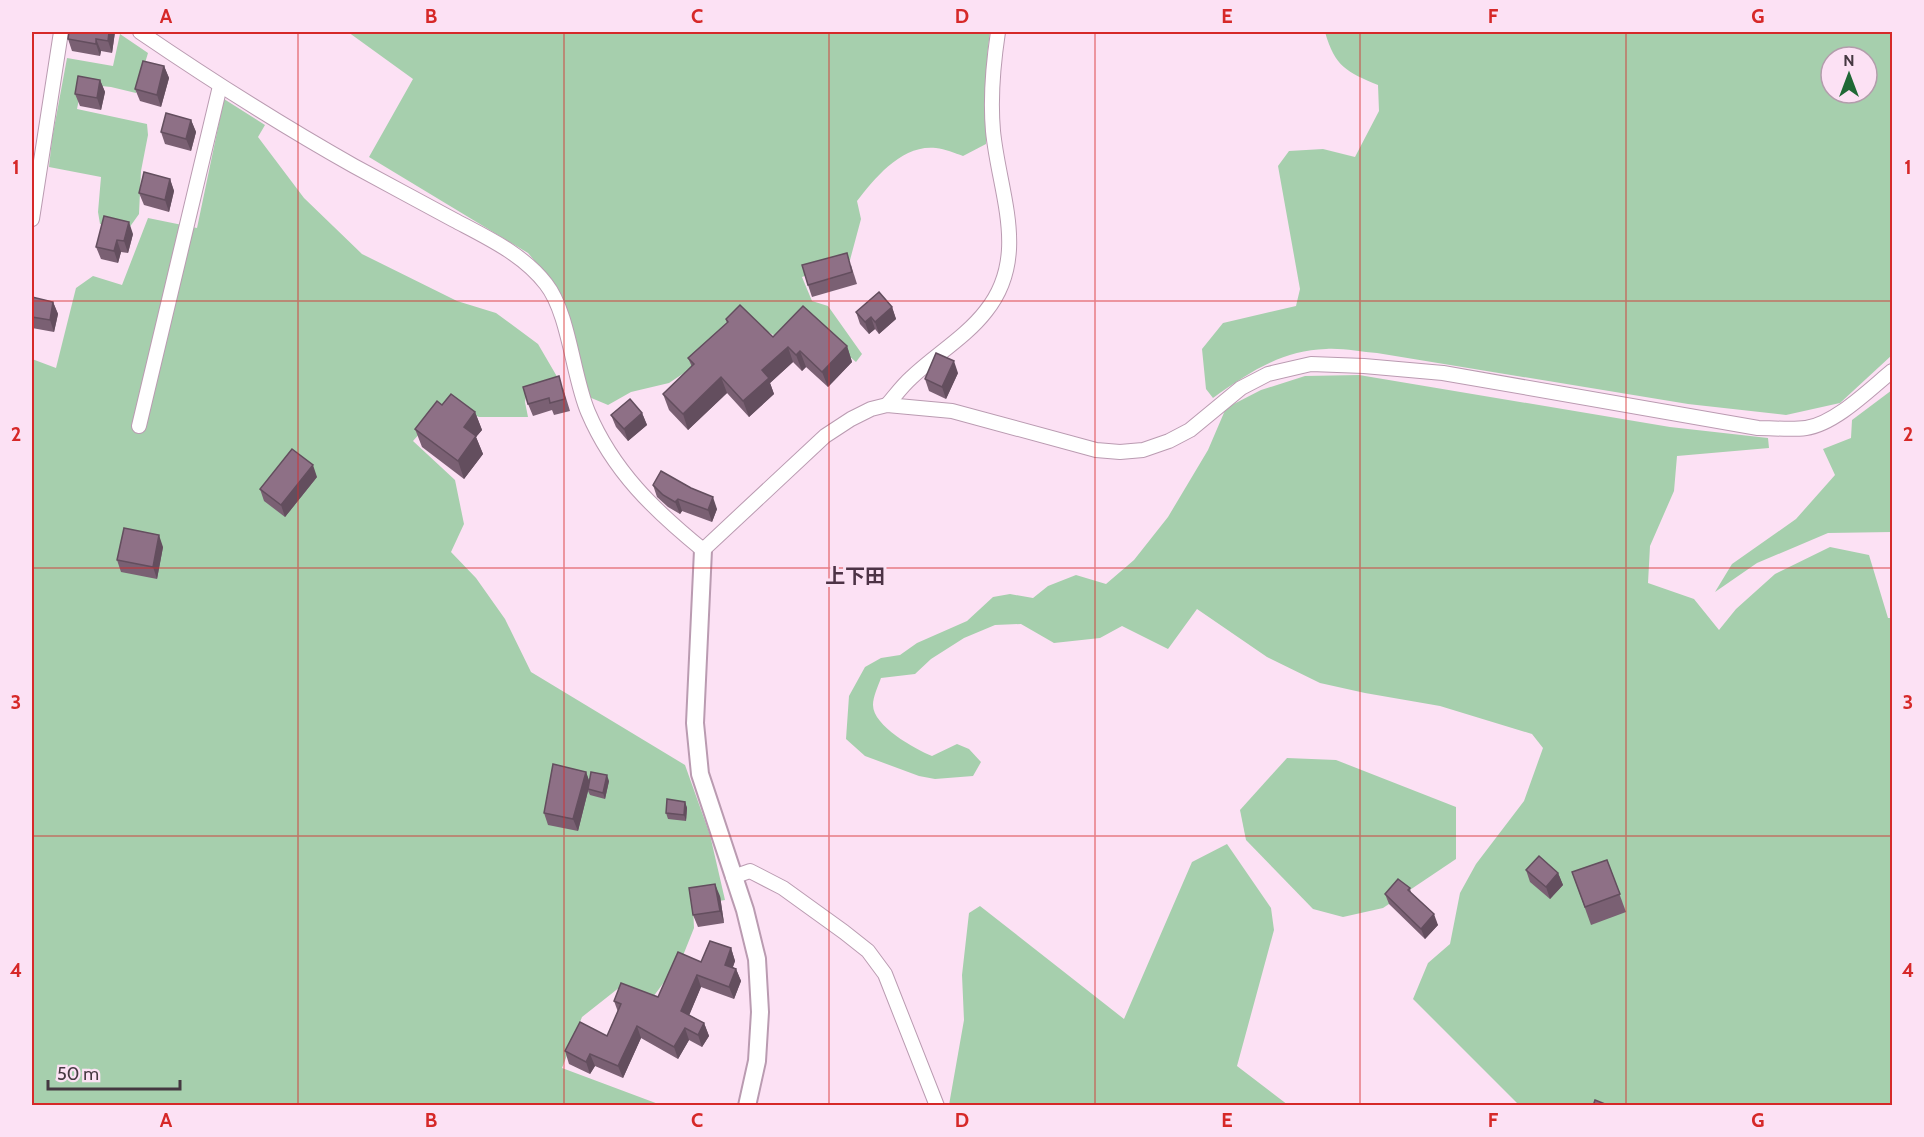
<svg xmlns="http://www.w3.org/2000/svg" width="1924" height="1137" font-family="Cabin,'Noto Sans JP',sans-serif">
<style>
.green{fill:#a6cfad;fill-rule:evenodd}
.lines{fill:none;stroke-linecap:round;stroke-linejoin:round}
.minor-casing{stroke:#ba9bb1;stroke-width:16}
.tertiary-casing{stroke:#ba9bb1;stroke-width:20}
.minor{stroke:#fff;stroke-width:14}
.tertiary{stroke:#fff;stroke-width:16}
.wall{fill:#7a6073}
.shaded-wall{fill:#634e5e}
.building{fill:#8e7086;stroke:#634e5e;stroke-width:1.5}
.grid{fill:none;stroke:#d62828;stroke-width:1.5;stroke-opacity:0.55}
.labels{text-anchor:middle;stroke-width:6;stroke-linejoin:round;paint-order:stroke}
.neighbourhood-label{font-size:20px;font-weight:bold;fill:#4d3346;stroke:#fce1f4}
.neatline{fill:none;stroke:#d62828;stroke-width:2}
.grid-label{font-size:20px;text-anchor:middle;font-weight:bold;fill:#d62828}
</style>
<rect width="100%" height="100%" fill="#fce1f4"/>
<g class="green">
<path d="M348 32H990L987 56 986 144 963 156C955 153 945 149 936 148 902 144 875 178 857 201L861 219 850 260 802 277 812 301 828 306 862 354 856 362 809 321 783 341 743 316 690 369 669 383 631 392 608 405 589 397 567 312 554 284 528 253 369 157 413 79Z"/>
<path d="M1325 32H1892V355L1840 403 1786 415 1688 404 1377 353C1361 352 1343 348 1326 349 1282 350 1248 373 1213 398L1206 389 1202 349 1223 323 1296 306 1300 289 1278 166 1289 151 1323 149 1355 157 1379 111 1378 85C1347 72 1335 67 1325 32ZM1831 57H1867V93H1831Z"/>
<path d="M120 34 148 53 136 93 111 87 82 84 77 109 147 124 148 135 141 171 139 214 129 228 100 224 98 212 101 177 49 167 52 139 67 58 113 66Z"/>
<path d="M224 99 265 125 258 137 304 198 362 254 457 301 496 313 538 344 559 380 526 396 525 402 528 417H479L447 403 413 441 455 480 464 524 451 552 476 578 505 619 531 672 685 765 710 835 725 900 693 905 694 928 682 958 653 997 620 987 582 1017 562 1068 661 1105H32V359L56 368 76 288 93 276 122 285 148 218 197 228Z"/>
<path d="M1359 375 1670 427 1768 438 1769 448 1677 456 1674 491 1650 546 1648 583 1694 599 1719 630 1736 609 1775 574 1830 547 1869 555 1888 618H1892V1105H1519L1413 999 1428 963 1450 944 1460 893 1476 864 1524 801 1543 748 1532 734 1440 706 1365 693 1320 683 1267 657 1197 609 1168 649 1122 626 1100 638 1054 643 1021 624 995 625 964 638 931 659 915 674 881 678C878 686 873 697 873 705 873 726 915 749 932 756L957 744 969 749 981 762 973 776 935 779 919 776 865 756 846 739 849 696 865 667 881 658 900 655 917 643 967 621 993 597 1010 594 1033 598 1048 586 1076 575 1106 584 1134 560 1168 517 1208 450 1226 408 1261 390 1305 376Z"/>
<path d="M1892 390V532L1828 533 1757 563 1715 592 1732 564 1796 519 1835 475 1823 449 1851 438 1852 420Z"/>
<path d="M1287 758 1336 760 1456 807V859L1383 908 1343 917 1313 909 1246 840 1240 810Z"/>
<path d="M1227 844 1271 908 1274 930 1237 1066 1288 1105H949L964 1020 962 975 969 913 980 906 1124 1019 1192 862Z"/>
</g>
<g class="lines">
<g class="minor-casing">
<g id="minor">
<path d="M140 32C209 79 281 125 354 166 387 184 421 202 454 220 486 237 523 254 546 284 569 313 573 377 588 412 613 471 654 510 703 550L825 436 851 419 871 409 887 405 952 411 1096 450 1120 452 1143 450 1169 441 1190 430 1241 388 1268 374 1311 364 1364 366 1443 373 1758 428C1774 428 1791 430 1806 428 1835 424 1870 389 1892 371"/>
<path d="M32 219 61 32"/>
<path d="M887 405C895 396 902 386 911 378 935 355 966 337 986 311 1030 256 999 193 993 131 990 97 993 65 998 32"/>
<path d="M139 426 220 86"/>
<path d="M733 877 750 871 783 888 844 932 868 951 885 974 937 1106"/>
</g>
</g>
<g class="tertiary-casing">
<path id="tertiary" d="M703 550 695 723 700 774 745 910 757 959 760 1012 757 1061 747 1106"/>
</g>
<use href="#minor" class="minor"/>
<use href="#tertiary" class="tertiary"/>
</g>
<g class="wall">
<path d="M115 32 112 53 101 51 100 56 72 51 68 39Z"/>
<path d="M164 66 169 78 161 107 140 101 135 89Z"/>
<path d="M100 80 105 92 101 110 80 106 75 94Z"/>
<path d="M191 120 196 132 191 151 165 144 161 132Z"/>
<path d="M170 179 174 191 169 212 144 205 139 193Z"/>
<path d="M133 234 128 253 121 252 118 263 101 259 96 247Z"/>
<path d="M851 265 857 284 812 297 808 285Z"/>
<path d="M32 297 53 302 58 314 54 332 32 328Z"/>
<path d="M892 307 896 319 879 334 875 329 869 334 860 324 856 312Z"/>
<path d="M726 319 773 337 847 346 852 362 828 387 806 367 802 371 793 362 770 383 774 394 749 417 727 393 688 430 669 410 663 394 692 367 688 358 727 323Z"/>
<path d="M958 373 946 399 929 391 925 379Z"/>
<path d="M563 388 570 411 554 415 552 410 533 416 528 404Z"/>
<path d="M442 405 475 412 482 430 476 437 483 454 464 479 422 447 415 429Z"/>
<path d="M642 413 647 425 628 441 616 427 611 415Z"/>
<path d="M317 477 285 517 264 501 260 489Z"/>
<path d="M653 485 717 509 712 522 682 511 680 514 668 507 657 497Z"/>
<path d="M163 547 157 579 121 572 117 560Z"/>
<path d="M586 772 589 781H609L605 799 590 795 588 791 578 831 548 825 544 813Z"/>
<path d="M685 802 687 808 686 821 668 819 666 813Z"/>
<path d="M1607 860 1626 912 1591 925 1572 872Z"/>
<path d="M1526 870 1558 873 1563 885 1550 899 1530 882Z"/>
<path d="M1410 888 1411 893 1438 925 1425 939 1389 904 1385 894Z"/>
<path d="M720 896 724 923 698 927 693 915Z"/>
<path d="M731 948 735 961 733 967 736 969 741 981 734 999 701 987 689 1015 704 1023 709 1036 702 1047 689 1040 678 1059 641 1038 623 1078 595 1066 590 1074 569 1064 565 1051 607 1036 618 1012 614 1001 658 997 701 962Z"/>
</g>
<g class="shaded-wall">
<path d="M109 32H115L112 53 108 41Z"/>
<path d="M96 39 101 51 100 56 96 44Z"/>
<path d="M164 66 169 78 161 107 157 95Z"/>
<path d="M100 80 105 92 101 110 97 98Z"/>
<path d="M191 120 196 132 191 151 186 139Z"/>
<path d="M170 179 174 191 169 212 165 200Z"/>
<path d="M129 222 133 234 128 253 124 241Z"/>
<path d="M117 240 121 252 118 263 114 251Z"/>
<path d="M53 302 58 314 54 332 50 320Z"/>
<path d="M892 307 896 319 879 334 875 322Z"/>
<path d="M871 317 875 329 869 334 865 322Z"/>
<path d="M847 346 852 362 828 387 822 372Z"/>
<path d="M788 347 793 362 770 383 774 394 749 417 743 401 762 370Z"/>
<path d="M800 351 806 367 802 371 796 355Z"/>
<path d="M954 361 958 373 946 399 942 387Z"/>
<path d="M721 377 727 393 688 430 683 414Z"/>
<path d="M475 412 482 430 476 437 483 454 464 479 458 461 464 427Z"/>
<path d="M642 413 647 425 628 441 624 429Z"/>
<path d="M313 465 317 477 285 517 281 505Z"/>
<path d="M713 497 717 509 712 522 708 510Z"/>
<path d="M678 499 682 511 680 514 675 502Z"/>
<path d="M159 535 163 547 157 579 153 567Z"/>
<path d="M586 772 590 783 588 789V791L578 831 573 819Z"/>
<path d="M607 775 609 781 605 799 603 793Z"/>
<path d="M685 802 687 808 686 821 684 815Z"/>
<path d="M1558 873 1563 885 1550 899 1546 887Z"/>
<path d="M715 884 720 896 724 923 720 911Z"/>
<path d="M1434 914 1438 925 1425 939 1421 929Z"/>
<path d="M731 948 735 961 729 977 725 965Z"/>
<path d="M736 969 741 981 734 999 729 987Z"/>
<path d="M697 975 701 987 686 1023 681 1011Z"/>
<path d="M704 1023 709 1036 702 1047 698 1035Z"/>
<path d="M637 1026 641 1038 623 1078 618 1066Z"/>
<path d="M685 1028 689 1040 678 1059 674 1047Z"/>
<path d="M590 1054 595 1066 590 1074 586 1062Z"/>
</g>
<g class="building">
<path d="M69 32H109L108 41 96 39V44L68 39Z"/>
<path d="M143 61 164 66 157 95 135 89Z"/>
<path d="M78 76 100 80 97 98 75 94Z"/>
<path d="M166 113 191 120 186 139 161 132Z"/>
<path d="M144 172 170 179 165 200 139 193Z"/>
<path d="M104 216 129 222 124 241 117 240 114 251 96 247Z"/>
<path d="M847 253 852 272 808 285 802 265Z"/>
<path d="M879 292 892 307 875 322 871 317 865 322 856 312Z"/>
<path d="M32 297 53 302 50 320 32 317Z"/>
<path d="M740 305 773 337 803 306 847 346 822 372 800 351 796 355 788 347 762 370 769 378 743 401 721 377 683 414 663 394 694 364 688 358 728 322 726 319Z"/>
<path d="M936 353 954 361 942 387 925 379Z"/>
<path d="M559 376 565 399 550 403 549 398 528 404 523 387Z"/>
<path d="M451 394 475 412 464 427 476 436 458 461 415 429 437 401 442 405Z"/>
<path d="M630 399 642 413 624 429 611 415Z"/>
<path d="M292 449 313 465 281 505 260 489Z"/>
<path d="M661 471 691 488 713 497 708 510 678 499 675 502 663 495 653 485Z"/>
<path d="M124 528 159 535 153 567 117 560Z"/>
<path d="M553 764 586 772 573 819 544 813Z"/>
<path d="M591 772 607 775 603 793 588 789Z"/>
<path d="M667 799 685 802 684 815 666 813Z"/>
<path d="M1539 856 1558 873 1546 887 1526 870Z"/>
<path d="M1607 860 1620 894 1585 907 1572 872Z"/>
<path d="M1398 879 1410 888 1408 890 1434 914 1421 929 1385 894Z"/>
<path d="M715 884 720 911 693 915 689 888Z"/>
<path d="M710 941 731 948 725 965 736 969 729 987 697 975 681 1011 704 1023 698 1035 685 1028 674 1047 637 1026 618 1066 590 1054 586 1062 565 1051 580 1022 607 1036 621 1004 614 1001 621 983 658 997 678 952 701 962Z"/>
<path d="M1595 1100 1610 1106H1593Z"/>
</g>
<path class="grid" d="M298 32V1106M564 32V1106M829 32V1106M1095 32V1106M1360 32V1106M1626 32V1106M32 301H1892M32 568H1892M32 836H1892"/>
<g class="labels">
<g class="neighbourhood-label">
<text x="855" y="583">上下田</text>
</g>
</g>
<rect width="1924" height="1137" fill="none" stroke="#fce1f4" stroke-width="66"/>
<g transform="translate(1849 75)"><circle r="28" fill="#fce1f4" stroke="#b39dac" stroke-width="1.5"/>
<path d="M0-4.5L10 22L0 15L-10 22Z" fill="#1f6835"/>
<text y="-9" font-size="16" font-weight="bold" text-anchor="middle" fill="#453841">N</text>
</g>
<path d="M48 1080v9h132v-9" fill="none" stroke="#453841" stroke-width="3"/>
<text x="57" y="1080" font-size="18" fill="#453841" stroke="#fce1f4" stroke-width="4.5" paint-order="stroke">50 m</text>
<rect x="33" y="33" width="1858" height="1071" class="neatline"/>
<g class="grid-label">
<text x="166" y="23">A</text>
<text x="431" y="23">B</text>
<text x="697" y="23">C</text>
<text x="962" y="23">D</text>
<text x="1227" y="23">E</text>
<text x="1493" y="23">F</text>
<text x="1758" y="23">G</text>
<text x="16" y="174">1</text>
<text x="1908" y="174">1</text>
<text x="16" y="441">2</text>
<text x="1908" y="441">2</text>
<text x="16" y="709">3</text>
<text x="1908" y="709">3</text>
<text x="16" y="977">4</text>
<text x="1908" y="977">4</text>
<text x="166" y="1127">A</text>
<text x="431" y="1127">B</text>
<text x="697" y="1127">C</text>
<text x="962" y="1127">D</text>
<text x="1227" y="1127">E</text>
<text x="1493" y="1127">F</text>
<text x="1758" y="1127">G</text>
</g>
</svg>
